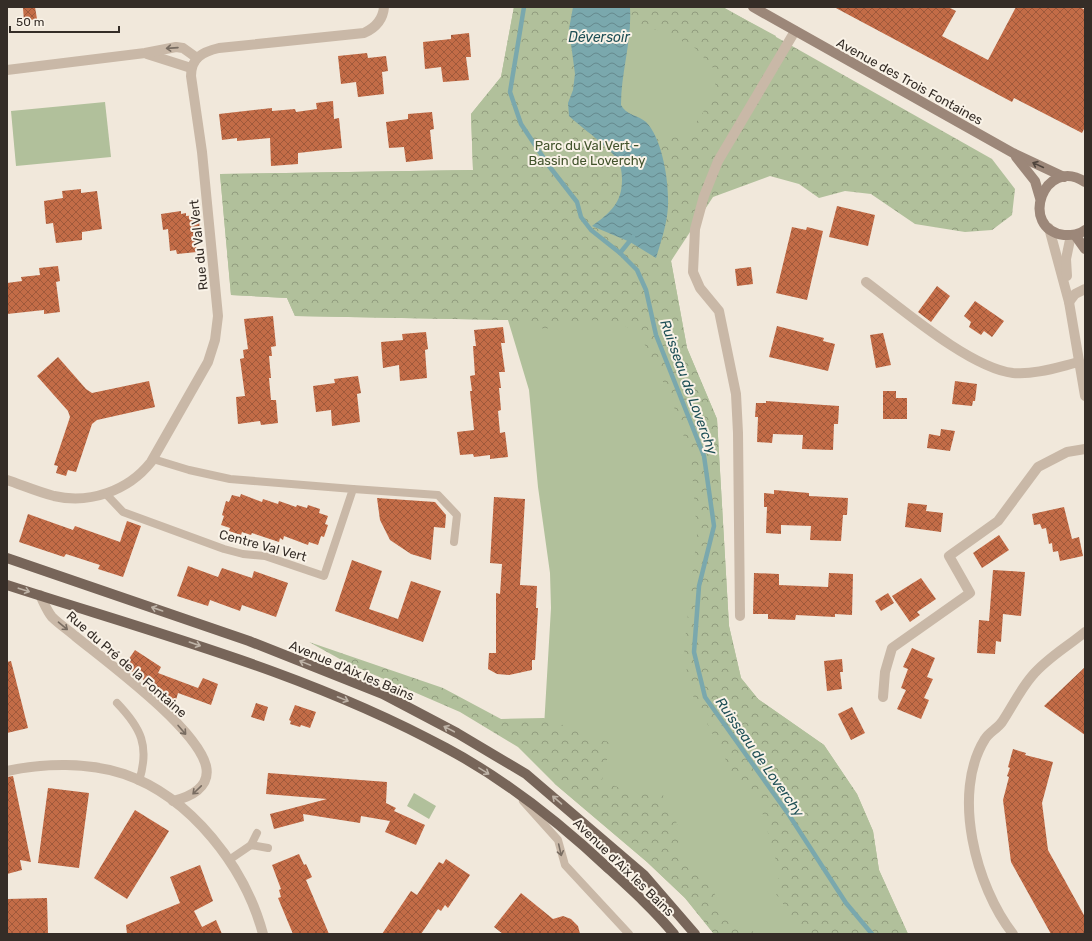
<svg xmlns="http://www.w3.org/2000/svg" width="1092" height="941" font-family="Rubik,sans-serif">
<style>
.green{fill:#b1c09b}
.forest{fill:url(#forest-crowns)}
.water{fill:url(#water-waves)}
.lines{fill:none;stroke-linecap:round;stroke-linejoin:round}
.stream{stroke:#7aa8ad;stroke-width:4.5}
.building{fill:url(#building-cross-hatch)}
.lane{stroke:#c9b8a7;stroke-width:8}
.street{stroke:#c9b8a7;stroke-width:10}
.secondary{stroke:#9c8779;stroke-width:10}
.primary{stroke:#776559;stroke-width:10}
.oneway{stroke:#786c61}
.oneway2{stroke:#4f443c}
.oneway3{stroke:#beb3a7}
.labels{text-anchor:middle;stroke-width:4;stroke-linejoin:round;paint-order:stroke}
.street-label{font-size:13px;fill:#352d27;stroke:#f9f2e7}
.park-label{font-size:13px;fill:#42532c;stroke:#f9f2e7}
.water-label{font-size:14px;font-style:italic;fill:#1e4f56;stroke:#f9f2e7}
</style>
<defs>
<pattern id="forest-crowns" width="20" height="18" patternUnits="userSpaceOnUse"><rect width="20" height="18" fill="#b1c09b"/><path d="M2 6a3 3 0 1 1 6 0M12 15a3 3 0 1 1 6 0" fill="none" stroke="#919c7e"/></pattern>
<pattern id="water-waves" width="16" height="10" patternUnits="userSpaceOnUse"><rect width="16" height="10" fill="#7aa8ad"/><path d="M0 5q4-4 8 0t8 0" fill="none" stroke="#65898d"/></pattern>
<pattern id="building-cross-hatch" width="8" height="8" patternUnits="userSpaceOnUse"><rect width="8" height="8" fill="#c36c47"/><path d="M0 0l8 8M0 8l8-8" fill="none" stroke="#9f593b"/></pattern>
</defs>
<rect width="100%" height="100%" fill="#f1e8db"/>
<g class="green">
<path d="M514 7H722L776 36 671 261 687 348 717 419 729 626 741 678 758 699 824 745 857 794 873 831 879 870 908 934H714L685 898 647 862 555 784 542 761 551 608 550 573 538 487 529 390 508 320 295 316 287 298 231 295 220 174 473 170 471 114 501 77Z"/>
<path d="M105 102 111 157 16 166 11 111Z"/>
<path d="M414 793 436 806 429 819 407 806Z"/>
</g>
<g class="forest">
<path d="M514 7H573L569 29 575 74 573 90 568 103 569 116C583 129 607 145 617 159 621 165 622 173 622 180 622 204 610 212 592 226L630 242 656 258C660 244 665 230 667 216 671 190 664 163 656 139L687 136 716 93 714 69 695 48 662 31 631 25 629 7H723L992 159 1015 189 1012 215 992 230 965 232 915 224 871 194 845 191 819 198 799 184 770 176 713 197 671 261 687 348 717 419 729 626 741 678 758 699 824 745 857 794 873 831 879 870 908 934H805L776 894 779 871 758 798 733 774 689 688 684 649 697 534 691 458 671 398 640 335 622 324 608 321 586 320 545 329 508 320 295 316 287 298 231 295 220 174 473 170 471 114 501 77Z"/>
<path d="M309 642 443 688 501 719 544 718 611 743 602 780 631 793H662L679 828 678 849 709 882 723 911 739 925 758 934H714L685 898 647 862 555 784 518 747 460 712 347 663Z"/>
</g>
<path class="water" d="M573 7 630 8C632 41 621 72 621 105 626 115 638 115 646 122 664 140 671 192 667 216 665 230 660 245 656 258L630 242 592 226C610 213 622 203 622 180 622 173 621 165 617 159 607 145 583 129 569 116L568 103 573 90 575 74 569 29Z"/>
<g class="lines">
<g class="stream">
<path d="M524 7 510 92 521 124 549 166 577 202 581 217 591 230 620 253 637 270 646 290 656 335 704 456 714 526 699 586 694 652 705 697 789 815 846 903 872 934"/>
<path d="M620 253 633 237"/>
</g>
</g>
<g class="building">
<path d="M35 7 37 19 24 21 23 8Z"/>
<path d="M834 7H948L956 11 942 36 988 60 1016 7H1080L1085 10V127L1082 133 1014 98 1012 102Z"/>
<path d="M469 33 471 57H466L469 80 443 82 441 67 425 69 423 42 451 39V35Z"/>
<path d="M367 53 368 58 386 56 388 71 382 72 384 94 358 97 356 82 341 84 338 56Z"/>
<path d="M333 101 334 119 339 118 342 148 298 153V164L271 166 270 138 237 141V138L222 140 219 114 272 108V111L295 109 296 112 317 109 316 103Z"/>
<path d="M432 112 434 129 430 130 433 159 406 162 404 147 389 148 386 122 408 119V114Z"/>
<path d="M81 189V193L97 191 102 229 82 232V240L56 243 53 223 46 224 44 201 63 198 62 191Z"/>
<path d="M837 206 875 215 868 246 829 237Z"/>
<path d="M181 211V214L186 213V216L198 215 201 235H198V239L195 240 197 252 177 254 176 250 170 251 168 229 163 230 161 214Z"/>
<path d="M792 227 806 230 807 227 823 231 807 300 776 293Z"/>
<path d="M58 266 60 281 56 282 60 312 44 314V310L7 314V283L22 281 21 277 40 275 39 268Z"/>
<path d="M751 267 753 284 737 286 735 269Z"/>
<path d="M937 286 950 296 931 322 918 312Z"/>
<path d="M975 301 1004 321 992 337 984 331 981 335 969 327 971 322 964 316Z"/>
<path d="M273 316 276 346 271 347 272 356H269L271 378H269L271 400H276L278 423 261 425 260 421 238 424 236 397 245 396 240 359 244 358 243 350 248 349 244 319Z"/>
<path d="M777 326 824 338 823 341 835 344 828 371 769 357Z"/>
<path d="M503 327 505 343H501L505 372H499L501 388H499L501 410 498 411 500 433 505 432 508 457 490 459V455L474 457 473 454 460 455 457 432 474 430 470 391H472L470 376 475 375 473 346H476L474 330Z"/>
<path d="M426 332 428 349 425 350 427 378 400 381 399 365 383 368 381 342 403 340 402 334Z"/>
<path d="M883 333 891 365 876 368 870 335Z"/>
<path d="M58 357 86 389 92 393 149 381 155 407 97 420 92 424 76 472 68 470 66 476 56 473 58 466 54 465 70 417 68 411 37 376Z"/>
<path d="M358 376 361 393 357 394 360 422 332 426 331 410 316 412 313 386 335 383 334 379Z"/>
<path d="M955 381 977 384 975 401H973L972 406 952 404Z"/>
<path d="M883 391H896V398H907V419H883Z"/>
<path d="M766 401 839 406 838 424H834L833 450 802 449 803 435 773 434 772 443 757 442 758 417H755L756 403H766Z"/>
<path d="M941 429 955 431 950 451 927 448 929 434 940 436Z"/>
<path d="M774 490 809 493V496L848 498 847 515H843L841 541 810 540 811 526 781 525V534L766 533 767 507H764V493L774 494Z"/>
<path d="M241 494 262 502 263 499 278 504 279 501 296 507 297 505 307 508 308 505 320 509 319 513 328 516 325 524 328 525 324 537 321 536 318 545 309 542 308 545 284 536 283 540 280 538 279 542 252 533 251 535 242 532 241 535 229 531 230 528 221 525 224 516 222 515 226 501 229 502 232 495 240 497Z"/>
<path d="M494 497 525 499 520 585 537 586 536 608H538L535 660H532V670L509 675 497 674 488 669 489 653H496V593L500 594 502 564 490 563Z"/>
<path d="M377 498 435 502 446 515 445 528 434 527 431 560 411 554 390 540 380 520Z"/>
<path d="M908 503 927 505 926 511 943 513 941 532 905 527Z"/>
<path d="M1064 507 1072 539 1079 537 1083 556 1060 561 1058 551 1053 552 1052 543 1049 544 1046 528 1042 529 1040 524 1034 525 1032 514Z"/>
<path d="M28 514 73 530 75 526 120 542 127 521 141 526 123 577 98 569 100 565 66 554 64 557 19 542Z"/>
<path d="M999 535 1009 550 982 568 973 553Z"/>
<path d="M352 560 382 571 369 609 398 619 411 581 441 591 423 642 335 611Z"/>
<path d="M188 566 218 577 222 568 252 578 254 571 288 583 276 617 242 605 240 611 210 600 208 606 177 596Z"/>
<path d="M993 570 1025 572 1021 616 1003 614 1001 642 996 641 995 654 977 653 979 620 989 621Z"/>
<path d="M754 573 779 574V585L828 587 829 573 853 574 852 615 835 614V617L796 615 795 620 768 619V614H753Z"/>
<path d="M921 578 936 599 917 612 920 615 910 622 892 596Z"/>
<path d="M888 593 894 603 881 611 875 601Z"/>
<path d="M912 648 935 658 927 677 933 679 924 698 929 700 921 719 897 709 906 690 901 688 908 669 903 667Z"/>
<path d="M135 650 161 667 158 673 198 688 203 678 218 684 211 705 178 693 176 700 171 698V701L159 697 143 682 144 680 124 666Z"/>
<path d="M842 659 843 672H840L842 689 827 691 824 661Z"/>
<path d="M11 661 28 728 7 733V662Z"/>
<path d="M1085 667V735L1044 706Z"/>
<path d="M256 703 268 707 264 721 251 717Z"/>
<path d="M295 705 316 712 310 728 301 725 300 727 290 724 291 721 289 720Z"/>
<path d="M852 707 865 733 851 740 838 714Z"/>
<path d="M1013 749 1026 753 1025 755 1053 762 1042 803 1048 850 1085 917V934H1051L1011 862 1003 800 1009 777 1007 776 1010 768 1008 767Z"/>
<path d="M268 773 387 782 386 803 396 808 394 811 425 825 416 845 385 832 390 821 361 816 360 823 303 814 304 821 274 829 270 814 327 799 266 794Z"/>
<path d="M13 776 31 862 20 860 22 870 7 874V777Z"/>
<path d="M48 788 89 793 79 868 38 863Z"/>
<path d="M135 810 169 831 127 899 94 878Z"/>
<path d="M299 854 304 865 306 864 312 877 306 880 329 934H293L278 898 281 897 279 890 281 889 272 865Z"/>
<path d="M446 859 470 875 448 908 445 905 441 911 438 909 421 934H382L411 891 417 895 439 862 443 864Z"/>
<path d="M200 865 213 901 194 911 202 927 216 920 222 934H127L126 925 180 903 170 877Z"/>
<path d="M521 893 553 919 563 916 571 919 578 926 580 934H503L494 927Z"/>
<path d="M47 898 48 934H7V899Z"/>
</g>
<g class="lines">
<g class="lane">
<path d="M353 489 438 495 457 515 454 542"/>
<path d="M106 494 123 512 224 549 243 554 265 556 324 576 353 489 230 479 189 470 153 459"/>
<path d="M117 703C141 728 150 746 139 781"/>
<path d="M523 801 558 840 565 865 629 934"/>
<path d="M251 845 257 833"/>
<path d="M229 860 251 845 268 848"/>
</g>
<g class="street">
<path d="M147 54 191 68"/>
<path d="M7 70 145 53 176 47 183 48 197 58"/>
<path d="M1049 228 1069 302 1085 396"/>
<path d="M1067 276 1066 259 1071 235"/>
<path d="M866 282C901 308 970 368 1013 373 1035 375 1058 367 1079 362"/>
<path d="M1069 302 1075 294 1085 289"/>
<path d="M7 480C22 485 38 492 54 496 90 504 128 491 151 462L208 362 215 340 218 316 202 152 191 76C191 58 202 52 219 48L364 33C375 28 383 20 384 7"/>
<path d="M40 595C44 603 47 611 52 617 59 624 68 630 75 636 107 662 197 728 206 766 211 788 189 797 173 801"/>
<path d="M740 616 738 433 736 394 719 311 700 288 693 272 695 229 704 196 718 161 795 31"/>
<path d="M883 697 885 672 892 648 970 593 949 556 998 521 1038 467 1067 452 1085 449"/>
<path d="M7 771C44 763 88 762 124 774 191 797 245 867 263 934"/>
<path d="M1013 934C976 887 951 793 985 739 989 732 997 729 1002 722 1012 707 1020 690 1032 676 1047 658 1067 647 1085 632"/>
</g>
<g class="secondary">
<path d="M753 7 1013 153 1064 177"/>
<path d="M1016 157 1035 181 1040 198"/>
<path d="M1085 182C1044 155 1018 229 1064 235 1072 235 1079 235 1085 230"/>
<path d="M1075 235 1085 249"/>
</g>
<g class="primary">
<path d="M7 558 249 641 383 694 457 733 526 774 644 875 695 934"/>
<path d="M7 585C155 633 308 673 446 748 506 780 559 822 609 869 632 890 654 910 674 934"/>
</g>
</g>
<defs><path id="oneway-shaft" d="M-6 0H5M1.5-3L5.5 0L1.5 3" fill="none" stroke-width="1.6" stroke-linecap="round" stroke-linejoin="round"/></defs>
<g class="oneway">
<use href="#oneway-shaft" transform="translate(172 48) rotate(176)"/>
<use href="#oneway-shaft" transform="translate(63 626) rotate(40)"/>
<use href="#oneway-shaft" transform="translate(182 730) rotate(49)"/>
<use href="#oneway-shaft" transform="translate(197 790) rotate(136)"/>
<use href="#oneway-shaft" transform="translate(560 850) rotate(77)"/>
</g>
<use class="oneway2" href="#oneway-shaft" transform="translate(1038 165) rotate(-155)"/>
<g class="oneway3">
<use href="#oneway-shaft" transform="translate(24 590) rotate(18)"/>
<use href="#oneway-shaft" transform="translate(157 609) rotate(-161)"/>
<use href="#oneway-shaft" transform="translate(195 644) rotate(19)"/>
<use href="#oneway-shaft" transform="translate(305 663) rotate(-158)"/>
<use href="#oneway-shaft" transform="translate(343 699) rotate(22)"/>
<use href="#oneway-shaft" transform="translate(449 729) rotate(-152)"/>
<use href="#oneway-shaft" transform="translate(484 771) rotate(32)"/>
<use href="#oneway-shaft" transform="translate(557 800) rotate(-139)"/>
</g>
<g class="labels">
<g class="street-label">
<text transform="translate(910 81) rotate(29)" y="5">Avenue des Trois Fontaines</text>
<text transform="translate(198 245) rotate(-96)" y="5">Rue du Val Vert</text>
<text transform="translate(263 545) rotate(15)" y="5">Centre Val Vert</text>
<text transform="translate(127 664) rotate(41)" y="5">Rue du Pré de la Fontaine</text>
<text transform="translate(352 670) rotate(23)" y="5">Avenue d'Aix les Bains</text>
<text transform="translate(624 867) rotate(44)" y="5">Avenue d'Aix les Bains</text>
</g>
<g class="park-label">
<text x="587" y="150">Parc du Val Vert -<tspan x="587" dy="15">Bassin de Loverchy</tspan></text>
</g>
<g class="water-label">
<text x="599" y="42">Déversoir</text>
<text transform="translate(689 387) rotate(70)" y="5">Ruisseau de Loverchy</text>
<text transform="translate(760 757) rotate(55)" y="5">Ruisseau de Loverchy</text>
</g>
</g>
<rect width="1092" height="941" fill="none" stroke="#352d27" stroke-width="16"/>
<path d="M10 26v6h109v-6" fill="none" stroke="#352d27" stroke-width="2"/>
<text x="16" y="26" font-size="12" fill="#352d27" stroke="#f9f2e7" stroke-width="3" paint-order="stroke">50 m</text>
</svg>
